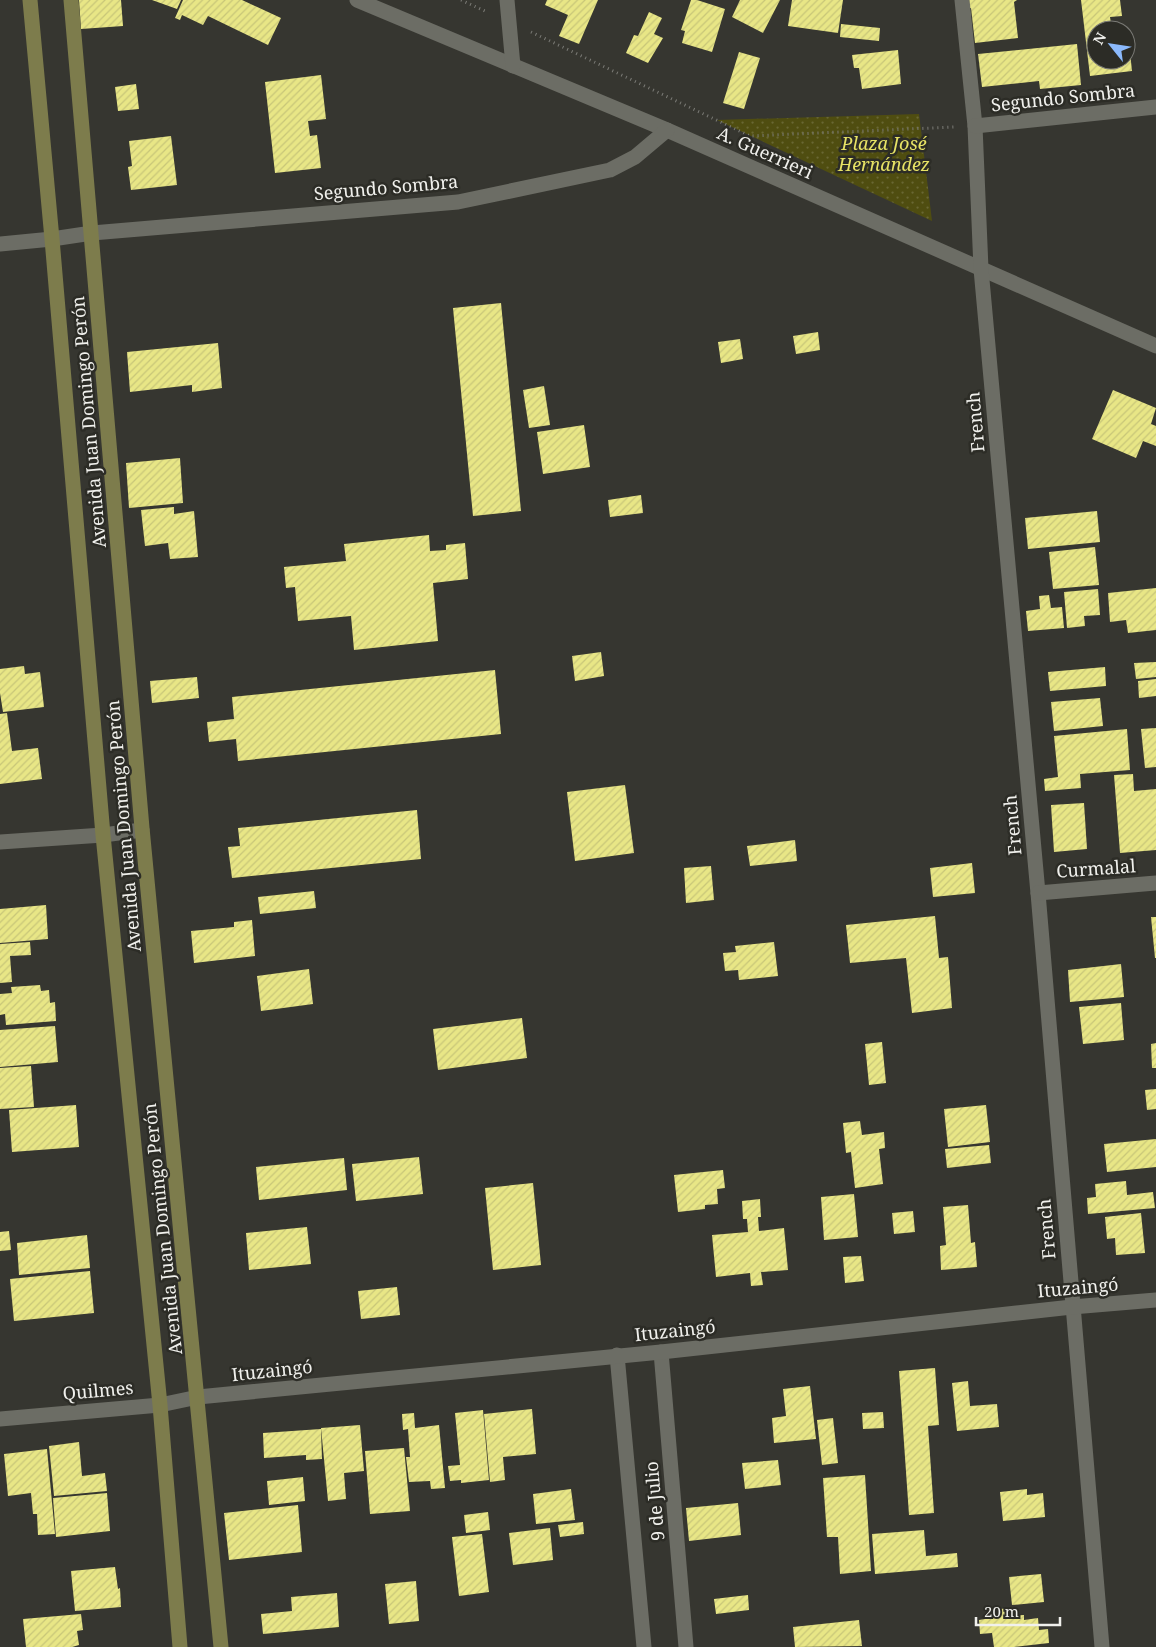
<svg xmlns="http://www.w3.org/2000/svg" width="1156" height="1647" font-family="'Noto Serif',serif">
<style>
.green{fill:url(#green-dots)}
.building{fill:url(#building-hatch)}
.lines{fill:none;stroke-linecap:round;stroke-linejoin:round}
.path{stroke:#7c7c77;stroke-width:3;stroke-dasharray:1 4;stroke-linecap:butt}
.minor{stroke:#6c6d65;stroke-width:15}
.secondary{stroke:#7d7c4c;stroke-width:15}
.labels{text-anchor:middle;stroke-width:5;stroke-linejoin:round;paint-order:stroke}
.street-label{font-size:18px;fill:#f0f0ec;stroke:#2c2c26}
.park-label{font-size:18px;font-style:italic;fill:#e7e365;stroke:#2c2c26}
</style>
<defs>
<pattern id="green-dots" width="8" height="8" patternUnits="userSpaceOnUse" patternTransform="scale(1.25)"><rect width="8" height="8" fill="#4f4d10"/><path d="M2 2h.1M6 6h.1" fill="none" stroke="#696733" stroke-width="1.8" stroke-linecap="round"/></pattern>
<pattern id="building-hatch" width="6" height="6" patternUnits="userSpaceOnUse" patternTransform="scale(1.25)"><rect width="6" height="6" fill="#e8e686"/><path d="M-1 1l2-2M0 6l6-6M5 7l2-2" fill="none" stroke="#c8c679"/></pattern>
</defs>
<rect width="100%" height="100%" fill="#363630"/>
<path class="green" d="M919 114 932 221 717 120Z"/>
<g class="building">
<path d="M79 0H121L123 26 81 29Z"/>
<path d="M152 0H181L177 9Z"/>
<path d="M183 0H242L281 18 268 45 208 16 203 25 182 15 180 20 175 18Z"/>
<path d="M547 0H598L579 44 559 36 568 15 545 5Z"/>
<path d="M691 0H697L725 9 712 52 682 43 685 31 681 30Z"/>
<path d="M740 0H780L763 33 732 17Z"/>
<path d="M792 0H843L838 33 788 26Z"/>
<path d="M966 0H1017L1014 2 1018 38 975 43 971 8 967 9Z"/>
<path d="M1081 0H1120L1122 16 1110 17 1112 30H1096V60H1126V44L1129 43 1132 71 1090 76Z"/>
<path d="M649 12 662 18 654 34 663 38 648 63 626 53 634 35 638 36Z"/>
<path d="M841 24 880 28 879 41 840 37Z"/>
<path d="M1077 44 1081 85 1040 89 1039 81 982 87 978 54Z"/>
<path d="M898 50 901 84 862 89 859 68H854L852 55Z"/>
<path d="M739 52 760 58 744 109 723 103Z"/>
<path d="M321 75 326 119 308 121 310 136 317 135 321 168 275 173 265 82Z"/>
<path d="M136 84 139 109 118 111 115 87Z"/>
<path d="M171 136 177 185 131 190 128 167 132 166 129 141Z"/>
<path d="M501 303 521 511 473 516 453 308Z"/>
<path d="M818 332 820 350 796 354 793 336Z"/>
<path d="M740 339 743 359 721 363 718 342Z"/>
<path d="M218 343 222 388 192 392V385L130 392 127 352Z"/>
<path d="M544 386 550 425 529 428 523 390Z"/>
<path d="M1113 390 1156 408 1151 424 1156 426V446L1143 441 1136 458 1092 439Z"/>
<path d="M584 425 590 467 543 474 537 432Z"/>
<path d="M180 458 183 503 129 508 126 463Z"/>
<path d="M641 495 643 513 610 517 608 500Z"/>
<path d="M174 507V514L194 511 198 557 170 559 168 543 145 546 141 510Z"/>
<path d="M1097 511 1100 542 1028 549 1025 518Z"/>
<path d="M429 535 430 551 446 550V545L465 543 468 579 433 583 438 641 354 650 351 616 298 621 295 587 286 588 284 567 346 561 344 544Z"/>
<path d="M1095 547 1099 585 1053 589 1049 552Z"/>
<path d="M1156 588V630L1128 633 1126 620 1110 622 1108 593Z"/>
<path d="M1098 589 1100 615 1084 616 1085 626 1067 628 1064 592Z"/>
<path d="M1049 595 1051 608 1062 607 1064 628 1028 631 1026 611 1040 609 1039 596Z"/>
<path d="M601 652 604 676 575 681 572 656Z"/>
<path d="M1156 662V677L1136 679 1134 663Z"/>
<path d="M24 666 25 674 40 672 44 707 3 712 0 693V669Z"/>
<path d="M1105 667 1106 686 1050 691 1048 672Z"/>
<path d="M495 670 501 734 238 761 236 739 209 742 207 722 234 719 232 697Z"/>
<path d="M197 677 199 698 152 703 150 681Z"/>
<path d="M1156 679V696L1139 698 1138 681Z"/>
<path d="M1100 698 1103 726 1054 731 1051 702Z"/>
<path d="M7 713 12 751 38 748 42 779 0 784V714Z"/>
<path d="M1156 728V767L1145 768 1141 729Z"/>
<path d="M1127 729 1130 770 1080 774 1081 788 1045 791 1044 779 1058 777 1054 736Z"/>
<path d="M1133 774 1134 791 1156 789V850L1120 853 1114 775Z"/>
<path d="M625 785 634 853 575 861 567 792Z"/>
<path d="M1084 803 1087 849 1054 852 1051 805Z"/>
<path d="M417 810 421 859 232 878 228 847 240 846 238 828Z"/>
<path d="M795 840 797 861 750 866 747 846Z"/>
<path d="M972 863 975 893 933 897 930 868Z"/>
<path d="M711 866 714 900 686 903 684 868Z"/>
<path d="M314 891 316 908 260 914 258 897Z"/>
<path d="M46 905 48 939 0 943V909Z"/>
<path d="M935 916 939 958 948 957 952 1008 912 1013 906 958 850 963 846 925Z"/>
<path d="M1151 917H1156V958H1155Z"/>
<path d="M252 920 255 956 194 963 191 931 234 927V922Z"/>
<path d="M30 942 31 955 10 956 12 982 0 983V944Z"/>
<path d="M774 942 778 976 739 980 738 970 725 971 723 953 736 952 735 946Z"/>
<path d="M1121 964 1124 997 1070 1002 1068 970Z"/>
<path d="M309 969 313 1004 261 1011 257 976Z"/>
<path d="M40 985 41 991 49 990 50 1003 55 1002 56 1021 6 1025 5 1014 0 1015V994L12 993 11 987Z"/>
<path d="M1121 1003 1124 1040 1083 1044 1079 1007Z"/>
<path d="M522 1018 527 1058 438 1070 433 1029Z"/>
<path d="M55 1026 58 1062 0 1067V1030Z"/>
<path d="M882 1042 886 1083 869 1085 865 1044Z"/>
<path d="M1156 1043V1068H1152L1151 1044Z"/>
<path d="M31 1066 34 1107 0 1109V1068Z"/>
<path d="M1156 1089V1109L1147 1110 1145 1090Z"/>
<path d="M76 1105 79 1147 12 1152 9 1110Z"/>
<path d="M986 1105 990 1142 948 1147 944 1109Z"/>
<path d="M860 1121 862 1135 884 1132 885 1148 879 1149 883 1184 855 1188 851 1152 846 1153 843 1123Z"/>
<path d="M1156 1139V1167L1107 1172 1104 1144Z"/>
<path d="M989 1145 991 1163 947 1168 945 1149Z"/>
<path d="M419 1157 423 1194 356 1201 352 1164Z"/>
<path d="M344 1158 347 1190 259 1200 256 1167Z"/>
<path d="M723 1170 725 1188 717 1189 718 1204 705 1205V1209L678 1212 674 1175Z"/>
<path d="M1126 1181 1127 1195 1153 1192 1155 1208 1088 1214 1087 1198 1096 1197 1095 1184Z"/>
<path d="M533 1183 541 1265 493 1270 485 1188Z"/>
<path d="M854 1194 858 1237 824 1240 821 1197Z"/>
<path d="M760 1199 761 1217H758L759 1231 784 1228 788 1270 761 1272 763 1285 751 1286 750 1273 716 1277 712 1235 748 1232 747 1219H743L742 1201Z"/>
<path d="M968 1205 971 1243 975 1242 977 1267 941 1270 940 1246 946 1245 943 1207Z"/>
<path d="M913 1211 915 1232 894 1234 892 1213Z"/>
<path d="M1141 1213 1145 1253 1116 1255 1115 1238 1107 1239 1105 1217Z"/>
<path d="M307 1227 311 1264 249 1270 246 1233Z"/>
<path d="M9 1231 11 1250 0 1251V1232Z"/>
<path d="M87 1235 90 1268 19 1275 17 1243Z"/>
<path d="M861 1256 864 1281 845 1283 843 1257Z"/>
<path d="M90 1271 94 1313 14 1321 10 1279Z"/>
<path d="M397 1287 400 1315 361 1319 358 1291Z"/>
<path d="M935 1368 939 1425 928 1426 934 1513 909 1515 899 1371Z"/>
<path d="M968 1381 970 1406 997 1404 999 1427 957 1431 952 1383Z"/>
<path d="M810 1386 816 1439 774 1443 772 1418 786 1416 783 1389Z"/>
<path d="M532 1409 536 1454 503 1457 505 1480 490 1482 484 1414Z"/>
<path d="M483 1410 489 1480 461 1483V1480L450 1481 448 1466 460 1465 455 1413Z"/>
<path d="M883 1412 884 1428 863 1429 862 1413Z"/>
<path d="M414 1413 415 1428 439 1425 445 1488 431 1489 430 1481 409 1482 406 1457H410L408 1429 403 1430 402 1414Z"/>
<path d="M833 1418 838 1463 822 1465 817 1420Z"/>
<path d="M360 1425 364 1471 344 1473 346 1499 328 1501 321 1428Z"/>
<path d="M321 1429 322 1459 306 1460V1455L264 1458 263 1433Z"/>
<path d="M79 1442 82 1476 105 1473 107 1491 54 1496 49 1446Z"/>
<path d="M404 1448 410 1511 370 1514 365 1451Z"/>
<path d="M47 1449 55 1534 38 1535 37 1514H33L31 1493 8 1496 4 1454Z"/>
<path d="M778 1460 781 1485 745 1489 742 1463Z"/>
<path d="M865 1475 871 1571 840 1574 838 1537H827L823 1478Z"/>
<path d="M303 1477 305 1501 269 1505 267 1481Z"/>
<path d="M571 1489 575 1520 536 1524 533 1494Z"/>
<path d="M1027 1489V1495L1043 1493 1045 1517 1003 1521 1000 1492Z"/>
<path d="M107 1493 110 1531 56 1537 53 1498Z"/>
<path d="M738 1503 741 1535 689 1541 686 1508Z"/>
<path d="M298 1505 302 1552 229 1560 224 1513Z"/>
<path d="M488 1512 490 1530 466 1533 464 1515Z"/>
<path d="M583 1522 584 1534 560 1537 558 1525Z"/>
<path d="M550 1528 553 1560 513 1565 509 1533Z"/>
<path d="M924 1530 926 1556 957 1553 958 1567 875 1574 872 1534Z"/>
<path d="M482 1534 489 1592 459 1596 452 1537Z"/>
<path d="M115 1567 118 1589 120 1588 121 1607 75 1611 71 1571Z"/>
<path d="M1041 1574 1044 1602 1012 1605 1009 1577Z"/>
<path d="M416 1581 419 1621 389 1624 385 1584Z"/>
<path d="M337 1593 339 1627 263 1634 261 1614 292 1611 291 1597Z"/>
<path d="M748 1595 749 1610 716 1614 714 1599Z"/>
<path d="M1010 1608V1616L1024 1615V1620L1038 1618 1039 1630 1048 1629 1049 1643 1014 1647H994L992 1633 980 1634 979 1620 991 1618 990 1610Z"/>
<path d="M81 1614 83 1630 77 1631 79 1645 72 1647H26L23 1619Z"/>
<path d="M859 1620 862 1646 795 1647 793 1627Z"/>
</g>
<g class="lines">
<g class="path">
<path d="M461 0 487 12"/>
<path d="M531 32 750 136 954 127"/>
</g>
<g class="minor">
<path d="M357 0 667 130 1156 346"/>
<path d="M507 0 513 66"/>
<path d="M962 0 975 126 981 269 1038 893 1102 1647"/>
<path d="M975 126 1156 107"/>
<path d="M0 244 52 239 92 233 458 202 610 170 635 157 667 130"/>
<path d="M0 842 103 835 142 830"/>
<path d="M1038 893 1156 883"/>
<path d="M661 1352 686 1647"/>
<path d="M617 1355 644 1647"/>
<path d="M0 1419 160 1405 198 1397 661 1352 1072 1307 1156 1300"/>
</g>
<g class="secondary">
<path d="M30 0 52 239 103 835 160 1405 180 1647"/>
<path d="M71 0C96 276 117 552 142 828 166 1101 196 1374 221 1647"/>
</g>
</g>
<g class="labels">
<g class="street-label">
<text transform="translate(1063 98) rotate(-6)" y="6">Segundo Sombra</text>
<text transform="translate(765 153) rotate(24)" y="6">A. Guerrieri</text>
<text transform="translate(386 188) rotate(-5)" y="6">Segundo Sombra</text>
<text transform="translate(89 422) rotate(-95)" y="6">Avenida Juan Domingo Perón</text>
<text transform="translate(976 422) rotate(-95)" y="6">French</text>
<text transform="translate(1013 825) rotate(-95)" y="6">French</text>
<text transform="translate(124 826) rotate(-95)" y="6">Avenida Juan Domingo Perón</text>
<text transform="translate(1096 869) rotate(-4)" y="6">Curmalal</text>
<text transform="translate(163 1229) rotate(-96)" y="6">Avenida Juan Domingo Perón</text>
<text transform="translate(1047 1229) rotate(-95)" y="6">French</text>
<text transform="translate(1078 1288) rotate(-5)" y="6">Ituzaingó</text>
<text transform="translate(675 1331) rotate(-6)" y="6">Ituzaingó</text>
<text transform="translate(272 1371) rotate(-6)" y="6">Ituzaingó</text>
<text transform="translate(98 1391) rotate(-5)" y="6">Quilmes</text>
<text transform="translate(655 1501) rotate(-95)" y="6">9 de Julio</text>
</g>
<g class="park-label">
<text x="884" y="150">Plaza José<tspan x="884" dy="21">Hernández</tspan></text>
</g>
</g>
<g transform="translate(1111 45) rotate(300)"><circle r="24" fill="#2c2c26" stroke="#7a7a75"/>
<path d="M0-4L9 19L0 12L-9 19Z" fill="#8bb9fc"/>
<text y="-8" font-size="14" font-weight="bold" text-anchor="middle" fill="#f0f0ec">N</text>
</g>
<path d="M976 1617v8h84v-8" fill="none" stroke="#f0f0ec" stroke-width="2.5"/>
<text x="984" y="1617" font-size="15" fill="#f0f0ec" stroke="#2c2c26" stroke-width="4" paint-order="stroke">20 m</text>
</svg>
